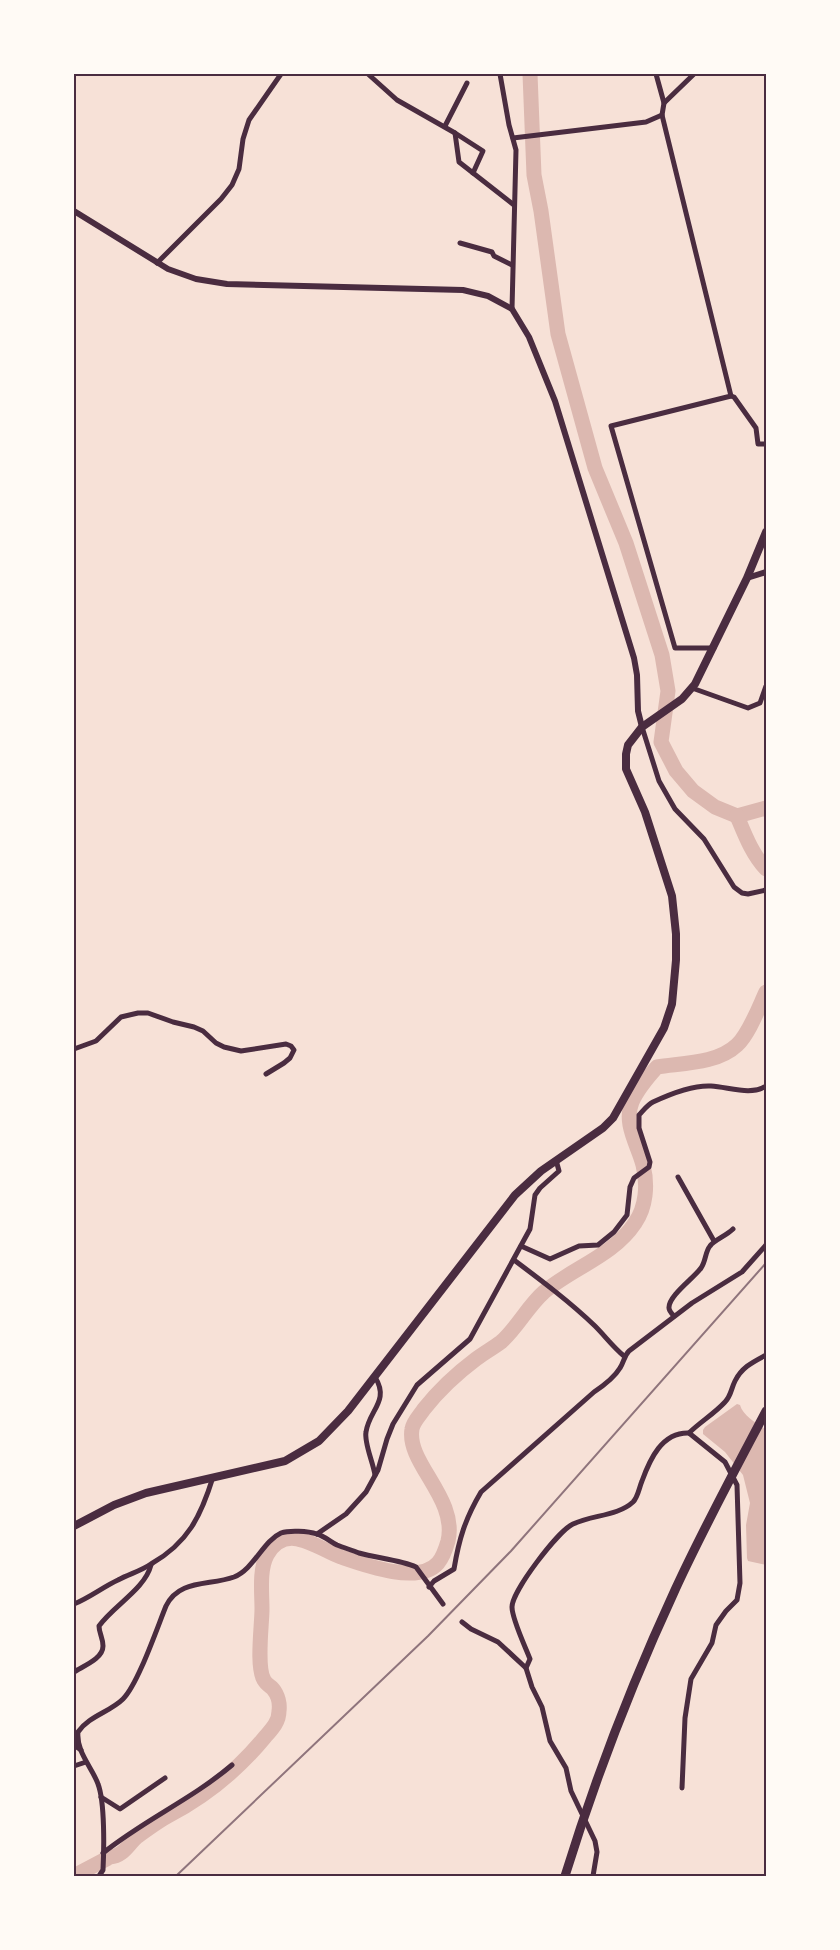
<svg xmlns="http://www.w3.org/2000/svg" width="840" height="1950" font-family="Barlow,sans-serif">
<style>
.water{fill:#dcb8b0}
.lines{fill:none;stroke-linecap:round;stroke-linejoin:round}
.river{stroke:#dcb8b0;stroke-width:15}
.minor{stroke:#4a2c40;stroke-width:5}
.tertiary{stroke:#4a2c40;stroke-width:6}
.trunk{stroke:#4a2c40;stroke-width:8}
.motorway{stroke:#4a2c40;stroke-width:9}
.rail{stroke:#8f747c;stroke-width:2}
.neatline{fill:none;stroke:#4a2c40;stroke-width:2}
</style>
<rect width="100%" height="100%" fill="#f7e1d7"/>
<path class="water" d="M737 1404 740 1405C743 1416 757 1423 766 1430V1565L748 1561 747 1558 746 1525 750 1503 743 1475 725 1452 703 1434V1430L705 1427Z"/>
<g class="lines">
<g class="river">
<path d="M530 74 534 175 541 211 558 334 595 468 626 543 662 655 668 691 661 742 676 771 693 791 715 807 737 816 766 808"/>
<path d="M737 816C745 835 752 854 766 869"/>
<path d="M74 1876 110 1857C124 1856 128 1844 138 1836 148 1829 157 1822 168 1816 206 1796 238 1770 265 1737 272 1729 279 1722 279 1711 280 1704 278 1695 273 1689 270 1686 266 1684 264 1680 256 1667 262 1625 262 1609 262 1593 259 1570 267 1555 286 1521 317 1548 341 1557 364 1565 419 1585 438 1563 443 1557 446 1548 448 1541 458 1498 406 1463 412 1429 413 1422 420 1415 424 1409 439 1390 456 1374 476 1359 484 1353 493 1348 501 1342 517 1328 528 1306 544 1292 574 1267 613 1256 635 1223 646 1207 648 1185 643 1165 638 1145 623 1124 632 1102 637 1090 648 1077 657 1067 682 1063 717 1064 737 1045 749 1034 759 1007 766 992"/>
</g>
<g class="minor">
<path d="M368 74 397 100 455 133 459 162 514 205"/>
<path d="M500 74 509 125 516 150 512 309"/>
<path d="M656 74 664 103 662 115 731 396 611 426 675 648H714"/>
<path d="M664 103 694 74"/>
<path d="M445 126 467 83"/>
<path d="M455 133 483 151 473 173"/>
<path d="M513 138 646 122 662 115"/>
<path d="M460 243 492 252 494 256 512 265"/>
<path d="M157 263 221 199 232 185 239 169 243 139 249 120 281 74"/>
<path d="M731 396 734 397 756 428 758 444H766"/>
<path d="M692 688 748 708 760 703 766 686"/>
<path d="M642 727 659 781 675 809 704 839 734 887 742 893 748 894 766 890"/>
<path d="M74 1049 96 1041 121 1017 138 1013H148L173 1022 194 1027 203 1031 216 1043 224 1047 241 1051 286 1044 291 1046 294 1050 290 1058 284 1063 266 1074"/>
<path d="M678 1177 714 1241"/>
<path d="M521 1246 550 1259 579 1246 598 1245 614 1232 627 1215 630 1187 634 1178 649 1167 650 1162 639 1128V1115C643 1111 647 1105 653 1102 670 1094 692 1085 711 1086 729 1087 751 1096 766 1086"/>
<path d="M514 1260C542 1281 570 1302 595 1326 605 1336 613 1347 624 1356"/>
<path d="M674 1316C672 1314 669 1311 669 1308 668 1296 695 1277 701 1268 706 1261 705 1252 710 1246 714 1240 726 1236 733 1229"/>
<path d="M689 1433C700 1422 714 1414 725 1402 731 1396 731 1389 735 1381 742 1367 753 1362 766 1355"/>
<path d="M375 1475C373 1462 364 1443 366 1432 369 1410 390 1401 375 1377"/>
<path d="M317 1534 346 1514 366 1492 378 1470 387 1439 393 1424 417 1385 470 1339 530 1229 535 1195 540 1188 559 1171 556 1160"/>
<path d="M429 1587 434 1581 454 1569C459 1539 465 1519 481 1492L594 1392C603 1386 614 1378 620 1368 624 1362 624 1356 629 1351L692 1303 742 1272 766 1245"/>
<path d="M74 1604C89 1598 103 1587 118 1580 129 1574 141 1571 151 1564 188 1543 201 1516 213 1477"/>
<path d="M462 1622 471 1629 498 1642 526 1668 532 1687 542 1707 550 1741 566 1768 571 1791 595 1841 597 1852 593 1876"/>
<path d="M526 1668 530 1659C525 1646 512 1619 512 1607 512 1591 558 1531 573 1524 592 1515 618 1516 633 1502 638 1497 639 1488 642 1481 650 1459 662 1432 689 1433L725 1462 737 1485 740 1583 737 1600 726 1611 716 1625 712 1643 691 1679 685 1718 682 1788"/>
<path d="M74 1672C83 1666 103 1659 103 1646 103 1638 99 1633 99 1626 113 1606 145 1589 151 1565"/>
<path d="M74 1740 75 1746 81 1750"/>
<path d="M74 1766 86 1762"/>
<path d="M101 1797 120 1809 165 1778"/>
<path d="M103 1853C144 1820 192 1799 232 1765"/>
<path d="M99 1876 103 1870C104 1850 105 1802 98 1784 92 1767 76 1752 78 1732 89 1716 110 1712 123 1699 138 1684 157 1628 166 1606 179 1579 209 1586 234 1577 254 1569 263 1541 281 1533 289 1530 308 1531 317 1534 324 1536 331 1542 337 1545 344 1548 352 1550 359 1553 376 1558 401 1560 416 1567L443 1604"/>
</g>
<g class="tertiary">
<path d="M74 211 168 269 196 279 227 284 463 290 488 296 512 309 529 337 555 401 634 658 637 675 638 711 642 727"/>
<path d="M747 578 766 572"/>
</g>
<path class="trunk" d="M74 1526 114 1505 146 1493 285 1461 319 1441 348 1411 515 1195 541 1171 603 1128 613 1118 664 1028 672 1004 676 960V934L672 896 645 812 626 769V754L628 745 642 727 682 699 695 684 747 578 766 532"/>
<path class="motorway" d="M565 1876C595 1779 632 1683 675 1590 703 1529 735 1470 766 1411"/>
<path class="rail" d="M176 1876 428 1636 511 1551 766 1263"/>
</g>
<rect width="840" height="1950" fill="none" stroke="#fffaf5" stroke-width="150"/>
<rect x="75" y="75" width="690" height="1800" class="neatline"/>
</svg>
